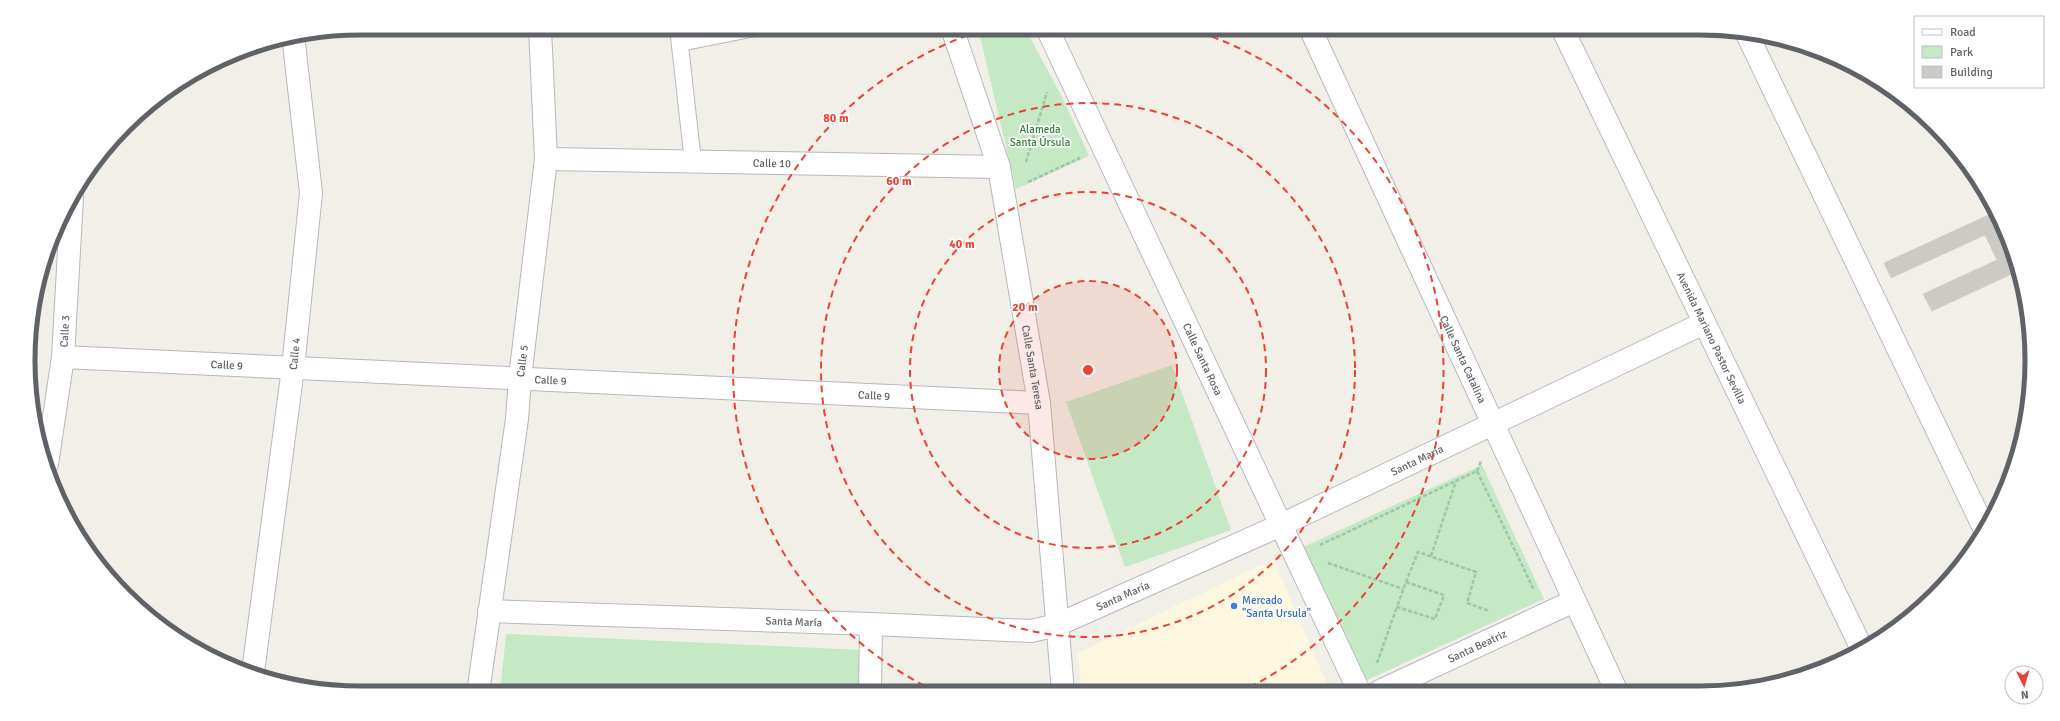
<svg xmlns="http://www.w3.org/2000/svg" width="2060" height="721" font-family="Signika,sans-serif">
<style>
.commercial{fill:#fef7e0}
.green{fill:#c5e8c5}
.building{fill:#cccac5;stroke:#d6d1c6}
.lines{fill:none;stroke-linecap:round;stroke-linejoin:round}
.lane-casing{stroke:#b5b8bc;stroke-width:18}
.street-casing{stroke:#b5b8bc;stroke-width:24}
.secondary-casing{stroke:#b6babf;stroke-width:24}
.path{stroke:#9cc7a9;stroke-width:2.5;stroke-dasharray:4 2;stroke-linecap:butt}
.lane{stroke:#fff;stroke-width:16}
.street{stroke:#fff;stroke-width:22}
.secondary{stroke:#fff;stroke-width:22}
.ring{fill:none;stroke:#ea4335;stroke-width:2;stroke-dasharray:7 5}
.shop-dot{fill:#3f7fe0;stroke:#fff;stroke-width:1.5}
.labels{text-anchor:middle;stroke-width:3.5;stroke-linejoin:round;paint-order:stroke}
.park-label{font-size:11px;fill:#348238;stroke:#fff}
.street-label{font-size:11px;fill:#5f6368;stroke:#fff}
.shop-label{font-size:11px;fill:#366cbe;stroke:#fff;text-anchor:start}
.rim{fill:none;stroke:#5f6368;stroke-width:5}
.centre{fill:#ea4335;stroke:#fff;stroke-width:2}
.ring-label{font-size:12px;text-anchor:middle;font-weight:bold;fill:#ea4335;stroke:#fff;stroke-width:3.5;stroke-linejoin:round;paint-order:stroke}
</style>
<rect width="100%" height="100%" fill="#f1efe8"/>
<path class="commercial" d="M1273 559 1330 691H1082L1078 653Z"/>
<g class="green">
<path d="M978 28H1025L1064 101 1089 156 1016 189Z"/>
<path d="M1172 365 1231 530 1125 567 1066 402Z"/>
<path d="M1482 465 1544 599 1365 681 1303 547Z"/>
<path d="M506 634 862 650 861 692 500 693Z"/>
</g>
<path class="building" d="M1995 212 2014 253 2018 271 1932 311 1923 294 1997 260 1985 235 1891 278 1884 263Z"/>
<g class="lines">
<g class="lane-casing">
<g id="lane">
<path d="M678 28 693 162"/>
<path d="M680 43 755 28"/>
</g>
</g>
<g class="street-casing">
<g id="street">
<path id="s1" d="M952 28 999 167 1039 403 1063 692"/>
<path id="s2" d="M1047 28 1359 691"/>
<path id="s3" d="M1310 28 1616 690"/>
<path id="s4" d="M546 159 999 167"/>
<path id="s5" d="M63 357 1039 403"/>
<path id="s6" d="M47 464 63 357 72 198"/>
<path id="s7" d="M489 611 871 624 1031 631 1057 625 1281 525 1704 323"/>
<path id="s8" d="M253 672 293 368 311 193 293 35"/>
<path id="s9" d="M1380 691 1574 601"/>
<path d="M870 692 871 624"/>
<path id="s10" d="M478 693 517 419 520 378 546 159 540 28"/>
</g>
</g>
<g class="secondary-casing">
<g id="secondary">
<path id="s11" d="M1562 28 1862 649"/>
<path d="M1747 34 1985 530"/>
</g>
</g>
<g class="path">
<path d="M1019 144 1030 146"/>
<path d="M1026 162 1047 92"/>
<path d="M1028 182 1080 158"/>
<path d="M1477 471 1481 461"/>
<path d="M1320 545 1477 471 1534 590"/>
<path d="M1431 556 1456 481"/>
<path d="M1328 563 1403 589"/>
<path d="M1406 582 1418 552 1476 572 1467 603 1489 611"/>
<path d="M1406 582 1444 595 1435 619 1397 607Z"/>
<path d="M1377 663 1397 607"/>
</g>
<use href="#lane" class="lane"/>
<use href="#street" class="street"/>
<use href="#secondary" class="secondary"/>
</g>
<circle cx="1088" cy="370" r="89" fill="#ea4335" fill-opacity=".12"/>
<g class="ring">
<circle cx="1088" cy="370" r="89"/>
<circle cx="1088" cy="370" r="178"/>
<circle cx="1088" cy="370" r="267"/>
<path d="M935 691A356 356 0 0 1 987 29M1189 29A356 356 0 0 1 1244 690"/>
</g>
<circle class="shop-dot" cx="1234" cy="606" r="4"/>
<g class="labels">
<g class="park-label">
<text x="1040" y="133">Alameda<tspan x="1040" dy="13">Santa Úrsula</tspan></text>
</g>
<g class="street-label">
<text dy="4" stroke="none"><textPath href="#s4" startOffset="226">Calle 10</textPath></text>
<text dy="4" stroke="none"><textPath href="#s6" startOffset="134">Calle 3</textPath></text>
<text dy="4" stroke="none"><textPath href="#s11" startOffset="344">Avenida Mariano Pastor Sevilla</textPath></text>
<text dy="4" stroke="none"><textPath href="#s8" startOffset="321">Calle 4</textPath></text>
<text dy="4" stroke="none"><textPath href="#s2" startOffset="366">Calle Santa Rosa</textPath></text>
<text dy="4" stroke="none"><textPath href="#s3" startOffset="365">Calle Santa Catalina</textPath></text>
<text dy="4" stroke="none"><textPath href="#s10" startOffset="335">Calle 5</textPath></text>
<text dy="4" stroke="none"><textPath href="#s5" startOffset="164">Calle 9</textPath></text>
<text dy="4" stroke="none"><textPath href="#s1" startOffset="350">Calle Santa Teresa</textPath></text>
<text dy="4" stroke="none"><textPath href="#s5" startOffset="488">Calle 9</textPath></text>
<text dy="4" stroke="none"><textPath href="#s5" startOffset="812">Calle 9</textPath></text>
<text dy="4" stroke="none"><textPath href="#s7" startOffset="965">Santa María</textPath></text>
<text dy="4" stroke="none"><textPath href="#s7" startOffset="641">Santa María</textPath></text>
<text dy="4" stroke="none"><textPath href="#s7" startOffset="305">Santa María</textPath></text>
<text dy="4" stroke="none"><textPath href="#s9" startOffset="107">Santa Beatriz</textPath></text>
</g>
<g class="shop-label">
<text x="1242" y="604">Mercado<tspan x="1242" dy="13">"Santa Ursula"</tspan></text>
</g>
</g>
<path d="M0 0H2060V721H0ZM360 35H1700A325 325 0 0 1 2025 360V361A325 325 0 0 1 1700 686H360A325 325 0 0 1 35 361V360A325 325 0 0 1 360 35Z" fill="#fff" fill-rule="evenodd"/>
<path class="rim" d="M360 35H1700A325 325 0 0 1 2025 360V361A325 325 0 0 1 1700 686H360A325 325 0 0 1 35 361V360A325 325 0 0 1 360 35Z"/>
<circle cx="1088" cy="370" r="6" class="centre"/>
<g class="ring-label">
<text x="836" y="122">80 m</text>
<text x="899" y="185">60 m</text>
<text x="962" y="248">40 m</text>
<text x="1025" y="311">20 m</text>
</g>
<rect x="1914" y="16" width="130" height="72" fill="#ffffff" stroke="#bfc1c3"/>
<rect x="1922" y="29" width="20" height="6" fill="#ffffff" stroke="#bfc1c3"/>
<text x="1950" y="36" font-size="12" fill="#5f6368">Road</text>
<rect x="1922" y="46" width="20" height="12" fill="#c5e8c5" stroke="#bfc1c3"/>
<text x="1950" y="56" font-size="12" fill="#5f6368">Park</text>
<rect x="1922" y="66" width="20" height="12" fill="#cccac5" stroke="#bfc1c3"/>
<text x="1950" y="76" font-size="12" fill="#5f6368">Building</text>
<g transform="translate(2024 685) rotate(175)"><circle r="19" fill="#ffffff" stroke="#bfc1c3"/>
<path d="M0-3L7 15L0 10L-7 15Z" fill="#ea4335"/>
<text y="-6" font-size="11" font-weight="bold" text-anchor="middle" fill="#5f6368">N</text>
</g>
</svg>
